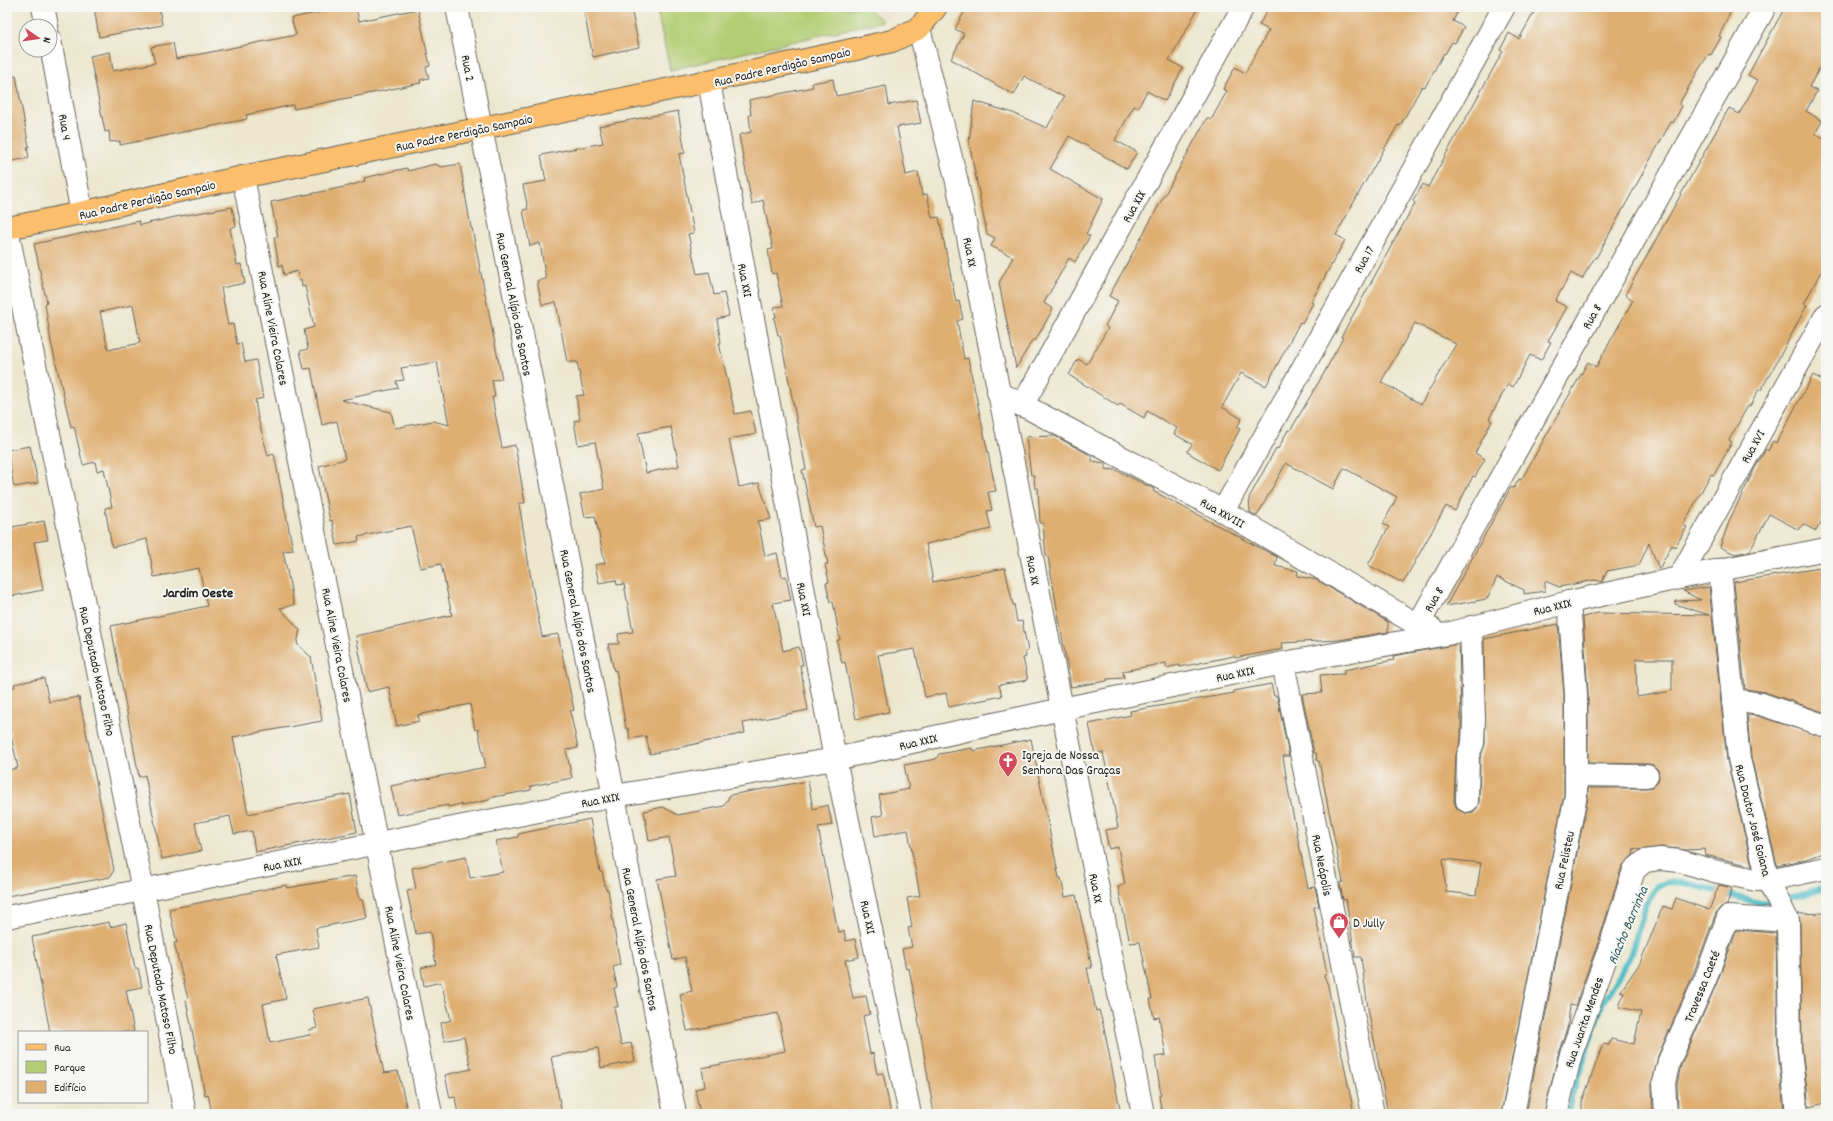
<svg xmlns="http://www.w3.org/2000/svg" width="1833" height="1121" font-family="Dekko,sans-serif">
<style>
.built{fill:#ead8ba}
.green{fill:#b2cd73;stroke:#677448}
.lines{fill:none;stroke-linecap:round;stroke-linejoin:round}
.stream{stroke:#4ab9c4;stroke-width:6}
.building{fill:#dfaf72;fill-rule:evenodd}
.minor-casing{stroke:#65635a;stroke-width:24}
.major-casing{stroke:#65635a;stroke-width:24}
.minor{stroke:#fff;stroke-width:22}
.major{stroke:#fabe6d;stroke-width:22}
.labels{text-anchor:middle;stroke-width:4;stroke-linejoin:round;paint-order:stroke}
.street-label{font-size:13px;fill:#1c1c1c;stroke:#f6f6f2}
.poi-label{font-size:13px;fill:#1c1c1c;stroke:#f6f6f2;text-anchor:start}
.neighbourhood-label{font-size:14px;font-weight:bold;fill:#1c1c1c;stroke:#f6f6f2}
.water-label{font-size:14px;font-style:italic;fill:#2e5b5f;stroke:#f6f6f2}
</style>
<rect width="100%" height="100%" fill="#f6f6f2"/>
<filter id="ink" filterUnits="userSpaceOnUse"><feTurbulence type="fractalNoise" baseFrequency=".025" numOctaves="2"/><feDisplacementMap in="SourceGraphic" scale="8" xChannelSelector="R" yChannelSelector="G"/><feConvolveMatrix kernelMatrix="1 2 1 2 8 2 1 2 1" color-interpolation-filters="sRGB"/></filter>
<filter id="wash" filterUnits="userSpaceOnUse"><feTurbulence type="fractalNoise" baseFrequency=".012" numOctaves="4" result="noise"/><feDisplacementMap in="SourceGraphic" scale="16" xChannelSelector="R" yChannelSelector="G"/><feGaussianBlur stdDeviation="0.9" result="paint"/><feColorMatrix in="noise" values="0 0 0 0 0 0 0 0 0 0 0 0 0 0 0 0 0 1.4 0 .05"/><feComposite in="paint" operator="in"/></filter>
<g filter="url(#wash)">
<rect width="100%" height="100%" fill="#ece7ce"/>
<path class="built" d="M867 7H903L883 21Z"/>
<path class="green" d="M656 7H867L883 21 670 70Z"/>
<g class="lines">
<g class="stream">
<path d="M1782 900 1826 888"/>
<path d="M1568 1114 1571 1097 1603 1002 1630 956 1646 905 1657 886 1668 882 1686 883 1759 903 1773 901"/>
</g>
</g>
<g id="blocks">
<g class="building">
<path d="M94 7H159L162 25 99 37Z"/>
<path d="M347 7H356L359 21 418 9 430 66 426 67 429 78 420 80 421 83 294 109 293 105 246 115 247 119 120 145V141L110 142 109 131 105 132 90 56 110 52 113 71 155 63 151 47 173 43 176 59 296 35 291 18Z"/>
<path d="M583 7H631L639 47 593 57Z"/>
<path d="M967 7H1199L1169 60 1183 68 1165 101 1147 91 1138 108 1134 106 1115 140 1137 152 1127 169 1069 136 1050 169 1103 199 1086 234 1090 236 1075 262 1069 258 1044 303 1053 309 1035 341 1033 339 1016 368 999 283 1013 257 991 246 995 238 987 234 969 142 974 101 1013 113 1047 128 1064 97 1024 76 1014 95 951 59 964 34 955 29Z"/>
<path d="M1269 7H1460L1453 21 1464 27 1455 43 1452 42 1445 54 1444 53 1425 87 1422 86 1400 126 1398 125 1360 191 1336 235 1345 240 1311 302 1313 303 1302 323 1300 322 1266 386 1241 373 1222 407 1242 419 1237 427 1240 429 1218 470 1187 452 1192 444 1174 434 1177 428 1147 411 1144 418 1120 404 1118 406 1069 375 1078 359 1087 364 1108 328 1105 326 1118 301 1109 296 1207 118 1211 120 1227 91 1223 89 1235 67 1245 73 1269 30 1259 25Z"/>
<path d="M1537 7H1733L1719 36 1721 37 1711 55 1709 54 1699 69 1679 104 1682 106 1673 123 1671 122 1596 258 1595 257 1582 279 1571 273 1555 301 1567 307 1548 341 1551 342 1541 360 1530 355 1513 387 1508 384 1489 419 1492 421 1475 453 1485 459 1475 477 1473 476 1455 511 1446 506 1403 583 1368 565 1389 527 1383 524 1397 497 1344 468 1333 489 1286 463 1257 516 1250 512 1249 498 1276 448 1278 449 1288 430 1290 431 1324 373 1343 338 1341 337 1415 203 1413 201 1423 184 1428 187 1503 51 1500 50 1509 33 1519 39ZM1415 323 1456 344 1421 404 1381 382Z"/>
<path d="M1785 7H1817L1826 12V56L1809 87 1817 91 1806 111 1822 121 1815 134 1826 140V262L1804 304 1807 305 1780 356 1761 390 1759 389 1750 406H1748L1729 440 1732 442 1714 475 1711 474 1683 525 1687 527 1675 547 1672 545 1659 569 1649 543 1639 565 1607 571 1602 582 1595 580 1559 587 1545 581V591L1524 594V590L1497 577 1487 599 1446 606 1511 487 1514 488 1519 479 1521 480 1588 362 1596 367 1633 300 1625 295 1729 108 1739 114 1758 80 1748 75Z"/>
<path d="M16 76 29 147H27L29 158 7 162V77Z"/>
<path d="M833 79 836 96 886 86 889 105 916 100 921 123 897 127 906 175 918 172 922 195 927 194 932 218 939 217 956 302 959 301 963 319 957 321 964 359 968 358 996 491 988 492 992 510 987 511 991 529 926 544 933 582 1005 568 1013 605 1014 604 1017 622 1022 621 1028 651 1025 652 1026 657 1023 658 1028 680 999 685 1002 696 949 707 946 693 925 697 915 649 878 655 889 712 856 719 845 662 842 663 839 652 837 640H840L833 602H830L826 583 829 582 825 564H828L820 526 814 527 802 470 806 469 780 335H778L774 318 776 317 774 307 783 306 776 273 772 274 768 250 773 249 763 200 752 204 739 135 751 132 749 115H751L749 100 813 87 812 83Z"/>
<path d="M678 111 685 153 679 154 694 233 688 234 697 274 709 272 714 295 724 293 729 316 717 319 721 343H719L735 414 751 411 756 434 729 439 739 487 759 483 771 519 758 521 765 556 777 553 782 577 786 576 791 600 773 603 783 651 799 647 803 665H800L808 710 743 723 745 733 650 754 646 736 630 739 628 728 626 729 616 670 614 671 608 644H619L618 634 633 632 624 584 617 585 616 580 599 583 595 565 605 563 595 516 585 517 580 494 604 489 595 442 578 445 574 421 580 420 576 396 584 395 577 362H567L556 302 542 305 537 281 546 279 540 243 530 246 523 210 528 209 523 185 546 181 541 155 603 143 599 126ZM671 427 679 466 646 473 638 433Z"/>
<path d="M435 164 441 167 460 164 471 228H472L502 379 492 380 495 397H492L498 428 502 448 515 445 525 503H519L532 585 542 637 558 634 574 710 570 711 578 748 566 750 572 778 531 786V790L489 798V800L461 806V804L448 807V805L397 815 391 786 486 767 478 729 475 730 470 704 418 715 419 721 397 726 389 687 367 692 356 636 452 615 441 564 421 568 411 526 358 537 359 541 337 545 332 520 330 521 319 466 345 459 337 421 322 425 311 368 304 369 300 351 308 349 304 330 314 327 305 286 302 287 301 280 299 281 297 271 284 275 282 265 279 266 274 237H278L271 202 349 186 365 181 364 178 407 168 408 171ZM437 362 449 425 433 421 395 428 391 412 341 400 398 388 396 381 404 380 401 368Z"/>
<path d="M232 207 236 226 230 228 237 265 241 264 245 283 221 288 228 325 233 324 237 344 241 343 245 362 256 360 263 398 255 400 258 418 268 456 274 454 293 550 283 551 294 605 280 608 300 630 297 644 311 657 322 721 233 737 248 814 350 794 357 832 255 852 252 831 234 834 230 816 195 823 201 851 162 859 145 775 139 777 111 626 207 606 199 568 154 577 147 539 112 547 105 508 112 507 104 469 97 471 95 462 83 465 74 426 71 427 51 342 45 304 47 303 34 244 139 221 140 225 175 217ZM133 305 140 343 108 350 100 312Z"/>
<path d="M1813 375 1826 382V514L1816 531 1803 524 1799 530 1769 514 1750 551 1735 554 1720 547 1730 519 1755 468 1766 449 1768 451 1773 441 1776 443Z"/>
<path d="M1055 436 1092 456V461L1105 463V469L1116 470 1154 489 1153 491 1277 557 1275 566 1298 571 1297 576 1317 580 1388 622V632L1339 640 1282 643 1283 649 1235 658 1234 656 1180 667V665L1166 668V663L1123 671 1124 678 1107 679V681L1071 687 1048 557 1046 556 1043 523H1040L1038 488H1035L1034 475H1031L1026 437Z"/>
<path d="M30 446 38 483 14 487 7 450Z"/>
<path d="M44 521 48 540 34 542 43 590 7 597V528Z"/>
<path d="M1826 567V713L1765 692 1745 689 1734 582Z"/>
<path d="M1709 587 1727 760 1752 866 1705 855 1704 849 1687 850 1661 847 1640 850 1634 848 1633 855 1622 866 1599 940 1575 1006 1570 1005 1568 1025 1559 1051 1544 1114H1526L1588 797V788H1647L1653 787 1658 782 1659 777 1658 770 1653 765 1648 764 1588 763V693L1583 617 1598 613 1709 615 1675 604 1676 601 1701 600 1683 591ZM1636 659H1672V691L1637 697Z"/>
<path d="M1558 624 1564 694V794L1501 1114H1388L1368 1008 1361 957H1355L1346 899 1343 900 1340 883 1343 882 1319 761H1317L1316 753H1314L1302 694 1322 693 1320 675 1344 674V670L1394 660 1393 656 1459 644 1461 720V740L1456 755 1454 801 1456 807 1460 811 1466 813 1473 812 1477 808 1479 802 1480 758 1485 744 1484 639ZM1443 859 1481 863 1476 895 1446 892Z"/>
<path d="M44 678 49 702 79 697 114 870 110 877 7 896V770L18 768 7 717V688L15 687 14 684Z"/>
<path d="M1271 684 1274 696H1277L1289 756H1283L1289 795 1308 888 1315 887 1319 906 1314 907 1327 974 1324 975 1328 986 1354 1114H1162L1159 1096 1161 1095 1155 1057 1166 1055 1159 1017 1154 1018 1150 999H1152L1140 942 1130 943 1118 887 1125 884 1118 847 1109 849 1105 830 1118 828 1114 806 1103 752 1095 754 1089 724 1131 715 1130 711 1234 693V691Z"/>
<path d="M1747 715 1758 716 1826 738V852L1803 860 1777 865 1751 757Z"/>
<path d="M1031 739 1059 878H1061L1065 897 1076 895 1092 968H1087L1096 1011 1099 1010 1104 1028 1121 1114H934L916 1006 909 968 906 969 902 949 912 947 908 928 912 927 907 898 920 896 908 830 875 836 872 817 883 815 879 795 909 789 904 765 936 759 939 754 972 748 973 751Z"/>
<path d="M808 781 813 809 828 805 832 825 818 827 838 932 844 931 846 941 855 939 859 957 845 960 853 998 866 996 870 1014 863 1016 870 1054 873 1053 877 1074 883 1073 891 1114H700L695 1089 705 1087 702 1068 785 1051 778 1013 687 1031 680 994 692 991 685 957 673 960 657 879 676 876 669 837 649 841 644 811 663 807 678 815 724 806 730 795Z"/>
<path d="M590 819 600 872H602L606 890 608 889 620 965 613 967 617 987 614 988 618 1007H614L621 1045 631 1043 635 1061 601 1068 598 1048 551 1057 562 1114H458L455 1097 450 1098 445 1075 471 1069 464 1037 444 1041 441 1023 451 1020 441 982 424 986 421 968 436 964 430 932 416 934 407 891 416 889 412 868 466 857 470 878 503 872 496 841 518 837V834Z"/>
<path d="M355 876 360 900 363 899 367 918 316 928 319 947 276 955 286 999 263 1004 270 1043 310 1035 309 1030 317 1028 313 1009 368 998 384 1073 398 1071 408 1114H212L208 1094 205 1095 186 1000 188 999 174 943H177L169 909 286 885 287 888Z"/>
<path d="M1719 885 1732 888 1727 905 1721 907 1716 913 1693 975 1658 1056 1652 1084 1653 1114H1582V1102L1603 1044 1609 1045 1611 1039 1634 1044 1641 1012 1619 1007 1624 993 1620 992 1640 963 1663 906 1672 909 1676 898 1709 910Z"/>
<path d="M1826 913V1103L1809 1107 1802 1048 1800 921 1798 914Z"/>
<path d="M109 922 110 927 126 923 135 968H138L142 987 126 990 134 1032H50L32 937Z"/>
<path d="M1737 930 1776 933 1778 1049 1784 1111 1766 1114H1678L1677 1084 1681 1065 1716 985Z"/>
</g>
</g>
</g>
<g filter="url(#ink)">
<use href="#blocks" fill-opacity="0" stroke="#65635a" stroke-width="1"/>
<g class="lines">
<g class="minor-casing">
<g id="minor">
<path d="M43 7 47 26"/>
<path d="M457 7 614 796 675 1114"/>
<path d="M919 28 957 182 1143 1114"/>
<path d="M50 40 82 214"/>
<path d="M709 82 835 759 910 1114"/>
<path d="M243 177 431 1114"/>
<path d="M7 229 143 890 185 1114"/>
<path d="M998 392 1223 511 1418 625 1432 629"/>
<path d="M1022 406 1243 7"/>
<path d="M1223 511 1504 7"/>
<path d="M1720 570 1739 759 1768 880 1788 921 1790 1049 1797 1114"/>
<path d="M1679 578 1826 315"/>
<path d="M1418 625 1765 7"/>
<path d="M1283 663 1373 1114"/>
<path d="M1733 700 1761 704 1826 726"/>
<path d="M1577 775 1647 776"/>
<path d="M1467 801 1468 755 1473 743 1474 720 1471 627"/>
<path d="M7 917 614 796 835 759 1062 709 1283 663 1447 634 1569 602 1679 578 1826 549"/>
<path d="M1513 1114 1576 795V694L1569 602"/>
<path d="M1556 1114 1571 1054 1611 944 1634 870 1645 861 1660 859 1680 861 1714 871 1756 880H1768L1826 868"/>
<path d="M1666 1114 1664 1083 1669 1061 1705 980 1728 917 1788 921"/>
</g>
</g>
<g class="major-casing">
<path id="major" d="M7 228C87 213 167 193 247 176 462 132 678 89 892 41L919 28 936 7"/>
</g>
<use href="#minor" class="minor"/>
<use href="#major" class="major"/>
</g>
</g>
<defs>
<g id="church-pin" transform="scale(1)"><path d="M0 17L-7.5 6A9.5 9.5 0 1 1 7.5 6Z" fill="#d1495b" stroke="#f6f6f2"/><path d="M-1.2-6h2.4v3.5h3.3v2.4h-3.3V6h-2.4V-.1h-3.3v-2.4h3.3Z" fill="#fff"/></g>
<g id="shop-pin" transform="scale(1)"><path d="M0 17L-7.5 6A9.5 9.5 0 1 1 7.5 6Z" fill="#d1495b" stroke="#f6f6f2"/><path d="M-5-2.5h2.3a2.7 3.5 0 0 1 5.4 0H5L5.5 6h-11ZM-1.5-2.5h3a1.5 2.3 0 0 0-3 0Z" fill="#fff"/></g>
</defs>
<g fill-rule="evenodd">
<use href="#church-pin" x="1008" y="761"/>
<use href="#shop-pin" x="1339" y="922"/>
</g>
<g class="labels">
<g class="street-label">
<text transform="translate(782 66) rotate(-13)" y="5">Rua Padre Perdigão Sampaio</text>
<text transform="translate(469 68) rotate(79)" y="5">Rua 2</text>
<text transform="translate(66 127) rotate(80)" y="5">Rua 4</text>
<text transform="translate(464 132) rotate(-12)" y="5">Rua Padre Perdigão Sampaio</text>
<text transform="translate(147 199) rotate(-13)" y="5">Rua Padre Perdigão Sampaio</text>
<text transform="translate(1133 206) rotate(-61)" y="5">Rua XIX</text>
<text transform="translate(971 252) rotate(79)" y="5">Rua XX</text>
<text transform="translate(1363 259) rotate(-61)" y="5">Rua 17</text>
<text transform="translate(746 280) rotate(79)" y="5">Rua XXI</text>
<text transform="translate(515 304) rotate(79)" y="5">Rua General Alípio dos Santos</text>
<text transform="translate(1591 316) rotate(-61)" y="5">Rua 8</text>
<text transform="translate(274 328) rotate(79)" y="5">Rua Aline Vieira Colares</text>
<text transform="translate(1752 446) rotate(-61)" y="5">Rua XVI</text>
<text transform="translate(1223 512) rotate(29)" y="5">Rua XXVIII</text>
<text transform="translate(1034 570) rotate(79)" y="5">Rua XX</text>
<text transform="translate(805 599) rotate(79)" y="5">Rua XXI</text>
<text transform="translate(1433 599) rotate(-61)" y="5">Rua 8</text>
<text transform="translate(1552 606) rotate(-14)" y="5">Rua XXIX</text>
<text transform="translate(579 621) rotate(79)" y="5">Rua General Alípio dos Santos</text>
<text transform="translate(338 645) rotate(79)" y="5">Rua Aline Vieira Colares</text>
<text transform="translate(98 671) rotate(78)" y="5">Rua Deputado Matoso Filho</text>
<text transform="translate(1235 673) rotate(-12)" y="5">Rua XXIX</text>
<text transform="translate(918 741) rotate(-13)" y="5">Rua XXIX</text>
<text transform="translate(600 799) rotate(-11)" y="5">Rua XXIX</text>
<text transform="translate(1754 820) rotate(76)" y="5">Rua Doutor José Goiana</text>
<text transform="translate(1563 860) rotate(-78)" y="5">Rua Felisteu</text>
<text transform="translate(282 863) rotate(-11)" y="5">Rua XXIX</text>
<text transform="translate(1323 865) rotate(79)" y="5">Rua Neápolis</text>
<text transform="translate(1097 888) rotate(79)" y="5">Rua XX</text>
<text transform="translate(869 917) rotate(78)" y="5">Rua XXI</text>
<text transform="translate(641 939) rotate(79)" y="5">Rua General Alípio dos Santos</text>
<text transform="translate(401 963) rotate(79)" y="5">Rua Aline Vieira Colares</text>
<text transform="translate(1701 986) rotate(-68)" y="5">Travessa Caeté</text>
<text transform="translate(162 989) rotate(79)" y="5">Rua Deputado Matoso Filho</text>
<text transform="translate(1583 1022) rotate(-71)" y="5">Rua Juarita Mendes</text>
</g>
<g class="poi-label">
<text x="1022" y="759">Igreja de Nossa<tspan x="1022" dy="15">Senhora Das Graças</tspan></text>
<text x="1353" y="927">D Jully</text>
</g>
<g class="neighbourhood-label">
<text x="198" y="597">Jardim Oeste</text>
</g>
<g class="water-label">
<text transform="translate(1627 925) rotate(-67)" y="5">Riacho Barrinha</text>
</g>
</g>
<rect width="1833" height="1121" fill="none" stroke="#f6f6f2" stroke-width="24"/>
<rect x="18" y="1031" width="130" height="72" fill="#f6f6f2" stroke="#9f9f9c"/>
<rect x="26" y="1044" width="20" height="6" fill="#fabe6d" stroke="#9f9f9c"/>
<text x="54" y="1051" font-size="12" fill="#1c1c1c">Rua</text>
<rect x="26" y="1061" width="20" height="12" fill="#b2cd73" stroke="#9f9f9c"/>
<text x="54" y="1071" font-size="12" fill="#1c1c1c">Parque</text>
<rect x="26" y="1081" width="20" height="12" fill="#dfaf72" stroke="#9f9f9c"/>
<text x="54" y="1091" font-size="12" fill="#1c1c1c">Edifício</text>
<g transform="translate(38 38) rotate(103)"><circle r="19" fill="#f6f6f2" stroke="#9f9f9c"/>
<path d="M0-3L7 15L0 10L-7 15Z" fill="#d1495b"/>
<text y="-6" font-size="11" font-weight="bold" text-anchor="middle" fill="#1c1c1c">N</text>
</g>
</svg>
